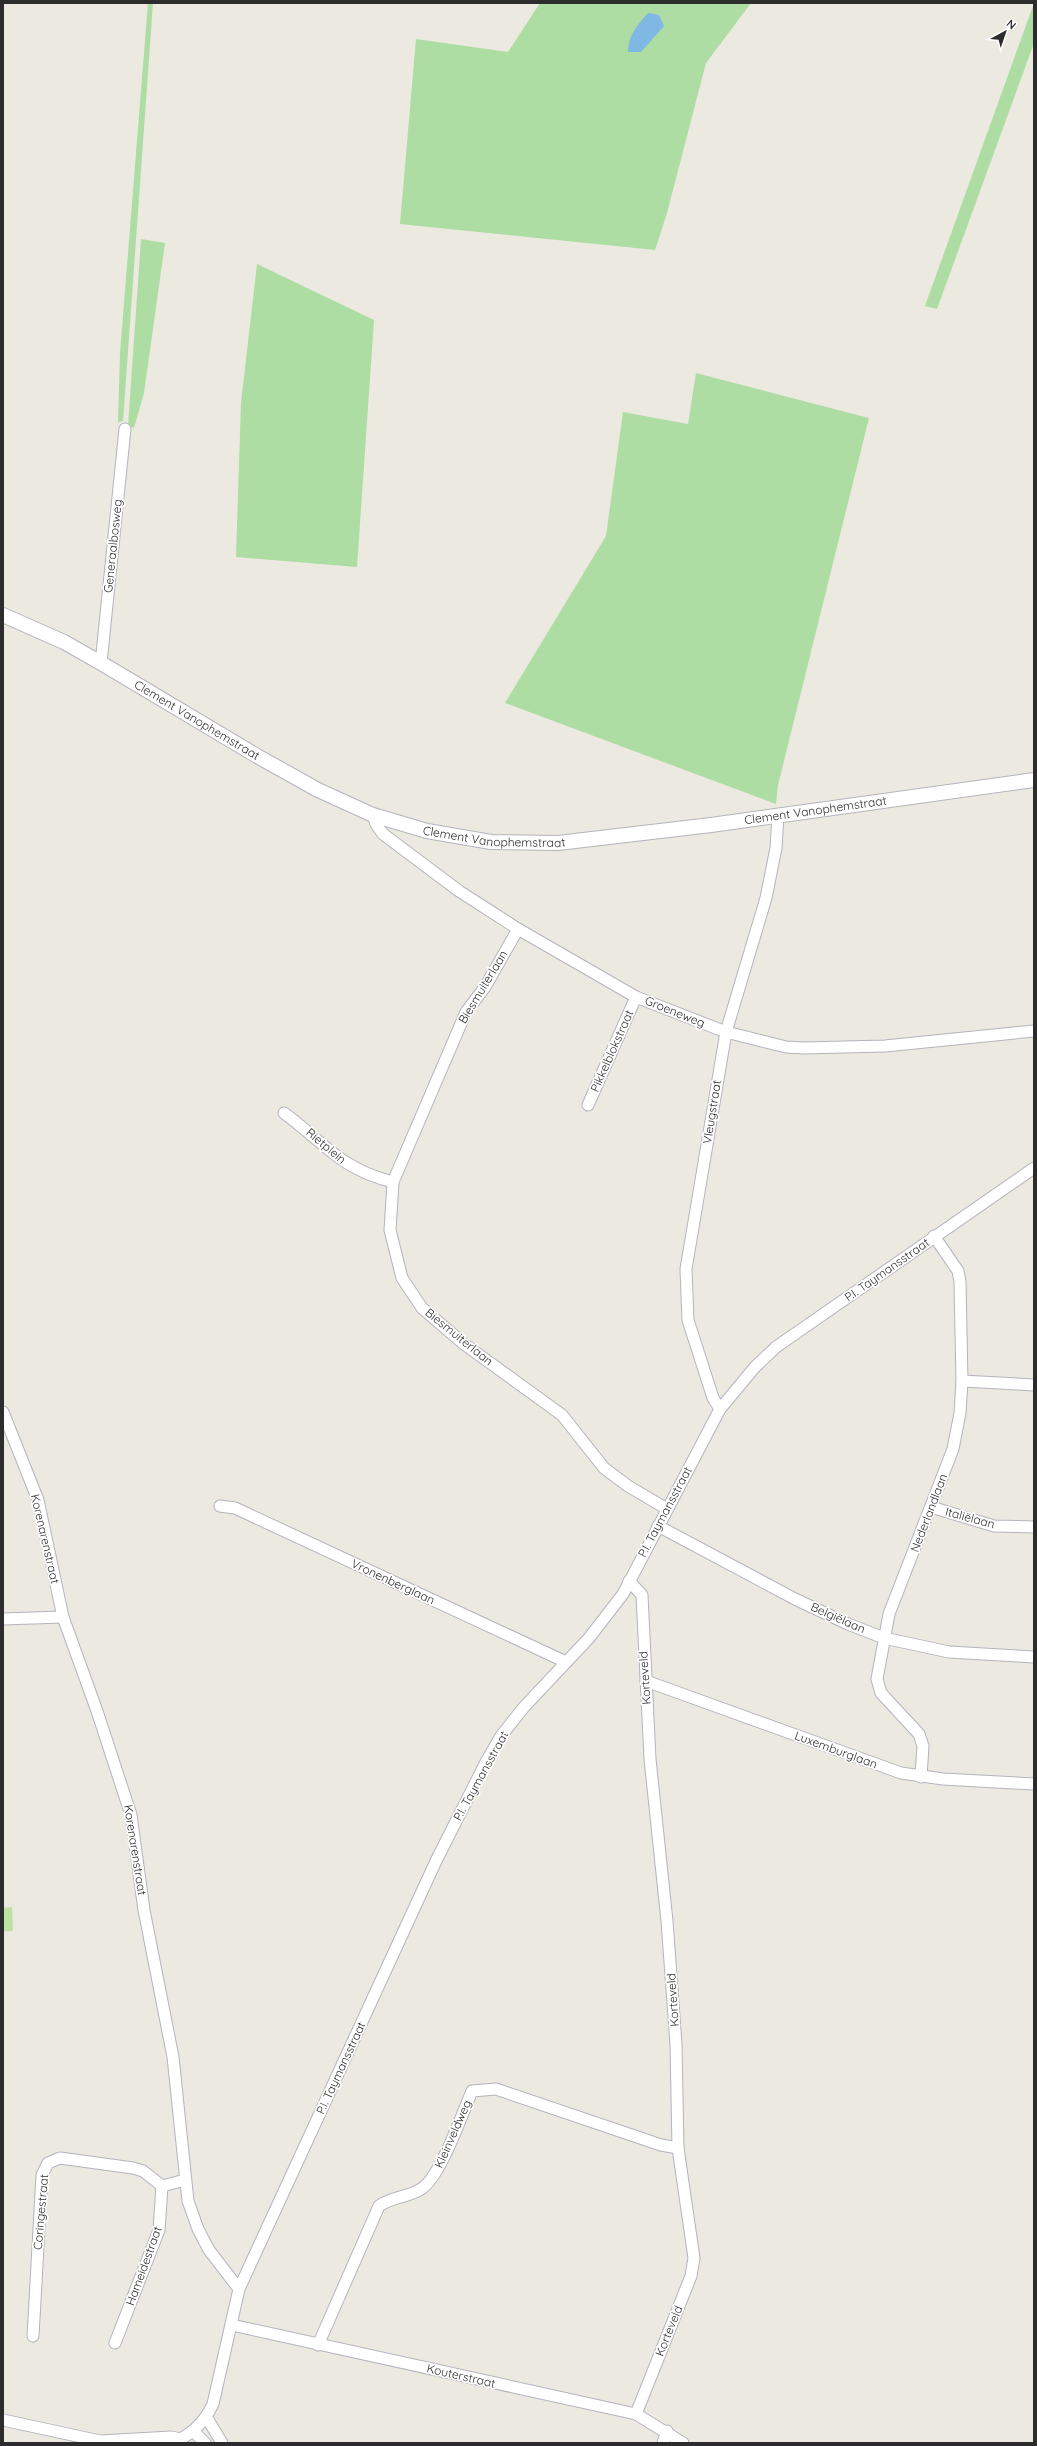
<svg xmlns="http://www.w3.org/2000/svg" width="1037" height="2446" font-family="Quicksand,sans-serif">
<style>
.green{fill:#addda3}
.pitch{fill:#bce3a0}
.water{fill:#7fb9e3}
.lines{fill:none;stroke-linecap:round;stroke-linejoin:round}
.minor-casing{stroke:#b3b4be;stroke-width:13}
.tertiary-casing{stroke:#b3b4be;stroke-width:16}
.minor{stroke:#fff;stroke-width:11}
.tertiary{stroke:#fff;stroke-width:14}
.labels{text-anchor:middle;stroke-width:3.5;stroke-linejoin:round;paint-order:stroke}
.street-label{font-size:12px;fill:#2c2c2c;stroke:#fff}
</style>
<rect width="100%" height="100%" fill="#ece9e0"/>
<g class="green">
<path d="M148 3H153L123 421 118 422 120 353Z"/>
<path d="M540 3H751L706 63 667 213 655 250 400 224 416 39 508 52Z"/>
<path d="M1034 3V43L937 309 925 306Z"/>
<path d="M141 239 165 243 144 393 134 428 128 426Z"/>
<path d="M257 264 374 320 357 567 236 557 241 403Z"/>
<path d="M696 373 869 418 778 785 776 804 505 703 606 536 623 412 688 424Z"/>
</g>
<path class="pitch" d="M12 1907 13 1931H3V1908Z"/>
<path class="water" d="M648 13 659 15 664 26 641 52H628C628 36 637 25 648 13Z"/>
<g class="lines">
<g class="minor-casing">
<g id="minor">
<path d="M101 663 125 429"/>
<path d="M373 815 376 824 383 834 459 891 518 929 636 997 726 1032 786 1047 804 1048 885 1046 1034 1031"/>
<path d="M518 929 485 987 466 1012 393 1182 390 1230 402 1278 422 1308 464 1344 562 1415 604 1468 628 1486 667 1509"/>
<path d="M588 1105 636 997"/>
<path d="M284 1113C325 1143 340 1169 393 1182"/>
<path d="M962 1381 1034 1385"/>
<path d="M720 1409 713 1398 688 1320 686 1269 726 1032 766 898 776 848 778 815"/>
<path d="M3 1412 38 1500 63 1617 97 1711 131 1815 144 1910 173 2057 188 2201 198 2229 209 2250 239 2289"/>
<path d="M220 1506 235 1508 566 1662"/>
<path d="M931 1507 994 1526 1034 1527"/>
<path d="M658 1526 795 1599 848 1624 884 1638 949 1652 1034 1657"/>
<path d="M629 1581 642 1595 650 1759 667 1921 676 2044 678 2148 694 2258 691 2276 636 2414"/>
<path d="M3 1619 63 1617"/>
<path d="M646 1681 901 1773 943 1779 1034 1784"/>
<path d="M921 1777 923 1746 919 1734 881 1693 877 1679 889 1614 953 1449 960 1413 962 1381 960 1282 958 1271 934 1236"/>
<path d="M232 2325 636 2414 683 2443"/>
<path d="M33 2336 42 2175 48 2163 60 2158 133 2168 143 2171 162 2186 185 2180"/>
<path d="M115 2343 159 2230 162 2186"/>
<path d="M318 2345 379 2206C393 2196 407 2198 421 2189 440 2178 462 2114 472 2091L496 2089 661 2145 678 2148"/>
<path d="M207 2418 222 2443"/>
<path d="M3 2420 100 2441 171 2437 181 2439"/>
<path d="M193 2431 205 2443"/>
<path d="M173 2443C192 2434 204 2423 213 2404L239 2289 436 1861 486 1762 501 1736 524 1707 589 1638 623 1594 720 1409 755 1367 776 1347 1034 1168"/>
<path d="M663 2443 667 2431"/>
</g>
</g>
<g class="tertiary-casing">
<g id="tertiary">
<path id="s1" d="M3 615 64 642 101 663 257 756 318 790 373 815 427 831 491 842 558 843 711 825 1034 780"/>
</g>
</g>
<use href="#minor" class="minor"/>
<use href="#tertiary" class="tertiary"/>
</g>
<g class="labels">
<g class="street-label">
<text transform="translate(113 546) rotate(-84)" y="4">Generaalbosweg</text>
<text dy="4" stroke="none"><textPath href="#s1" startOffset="221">Clement Vanophemstraat</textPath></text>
<text dy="4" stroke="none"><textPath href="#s1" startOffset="869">Clement Vanophemstraat</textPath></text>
<text dy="4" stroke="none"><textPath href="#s1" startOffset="545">Clement Vanophemstraat</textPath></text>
<text transform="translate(483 987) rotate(-59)" y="4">Biesmuiterlaan</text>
<text transform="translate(675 1012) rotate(22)" y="4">Groeneweg</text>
<text transform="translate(612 1051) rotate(-66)" y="4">Pikkelblokstraat</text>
<text transform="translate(712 1112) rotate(-81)" y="4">Vleugstraat</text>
<text transform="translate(326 1146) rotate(40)" y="4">Rietplein</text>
<text transform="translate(887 1270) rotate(-35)" y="4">P.I. Taymansstraat</text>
<text transform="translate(459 1337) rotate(39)" y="4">Biesmuiterlaan</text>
<text transform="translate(665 1512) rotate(-62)" y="4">P.I. Taymansstraat</text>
<text transform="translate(929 1513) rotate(-69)" y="4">Nederlandlaan</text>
<text transform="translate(970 1518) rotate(15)" y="4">Italiëlaan</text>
<text transform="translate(45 1539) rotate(77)" y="4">Korenarenstraat</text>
<text transform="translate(393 1582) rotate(25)" y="4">Vronenberglaan</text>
<text transform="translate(838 1618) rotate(24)" y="4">Belgiëlaan</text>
<text transform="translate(645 1678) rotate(-94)" y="4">Korteveld</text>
<text transform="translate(836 1750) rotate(20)" y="4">Luxemburglaan</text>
<text transform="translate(481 1776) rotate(-61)" y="4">P.I. Taymansstraat</text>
<text transform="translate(135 1850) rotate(81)" y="4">Korenarenstraat</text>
<text transform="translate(673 2000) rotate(-94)" y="4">Korteveld</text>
<text transform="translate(341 2068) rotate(-65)" y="4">P.I. Taymansstraat</text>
<text transform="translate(453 2134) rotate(-66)" y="4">Kleinveldweg</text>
<text transform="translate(41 2212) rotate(-85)" y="4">Coringestraat</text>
<text transform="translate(144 2266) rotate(-70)" y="4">Hameidestraat</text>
<text transform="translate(669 2331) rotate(-68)" y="4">Korteveld</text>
<text transform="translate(461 2376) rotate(13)" y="4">Kouterstraat</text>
</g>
</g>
<rect width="1037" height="2446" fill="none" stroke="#2c2c2c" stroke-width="8"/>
<g transform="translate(1005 32) rotate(40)" stroke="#ffffff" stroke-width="3" paint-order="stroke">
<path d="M0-3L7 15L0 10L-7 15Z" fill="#2c2c2c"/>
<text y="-6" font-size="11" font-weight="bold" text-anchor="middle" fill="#2c2c2c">N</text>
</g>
</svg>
